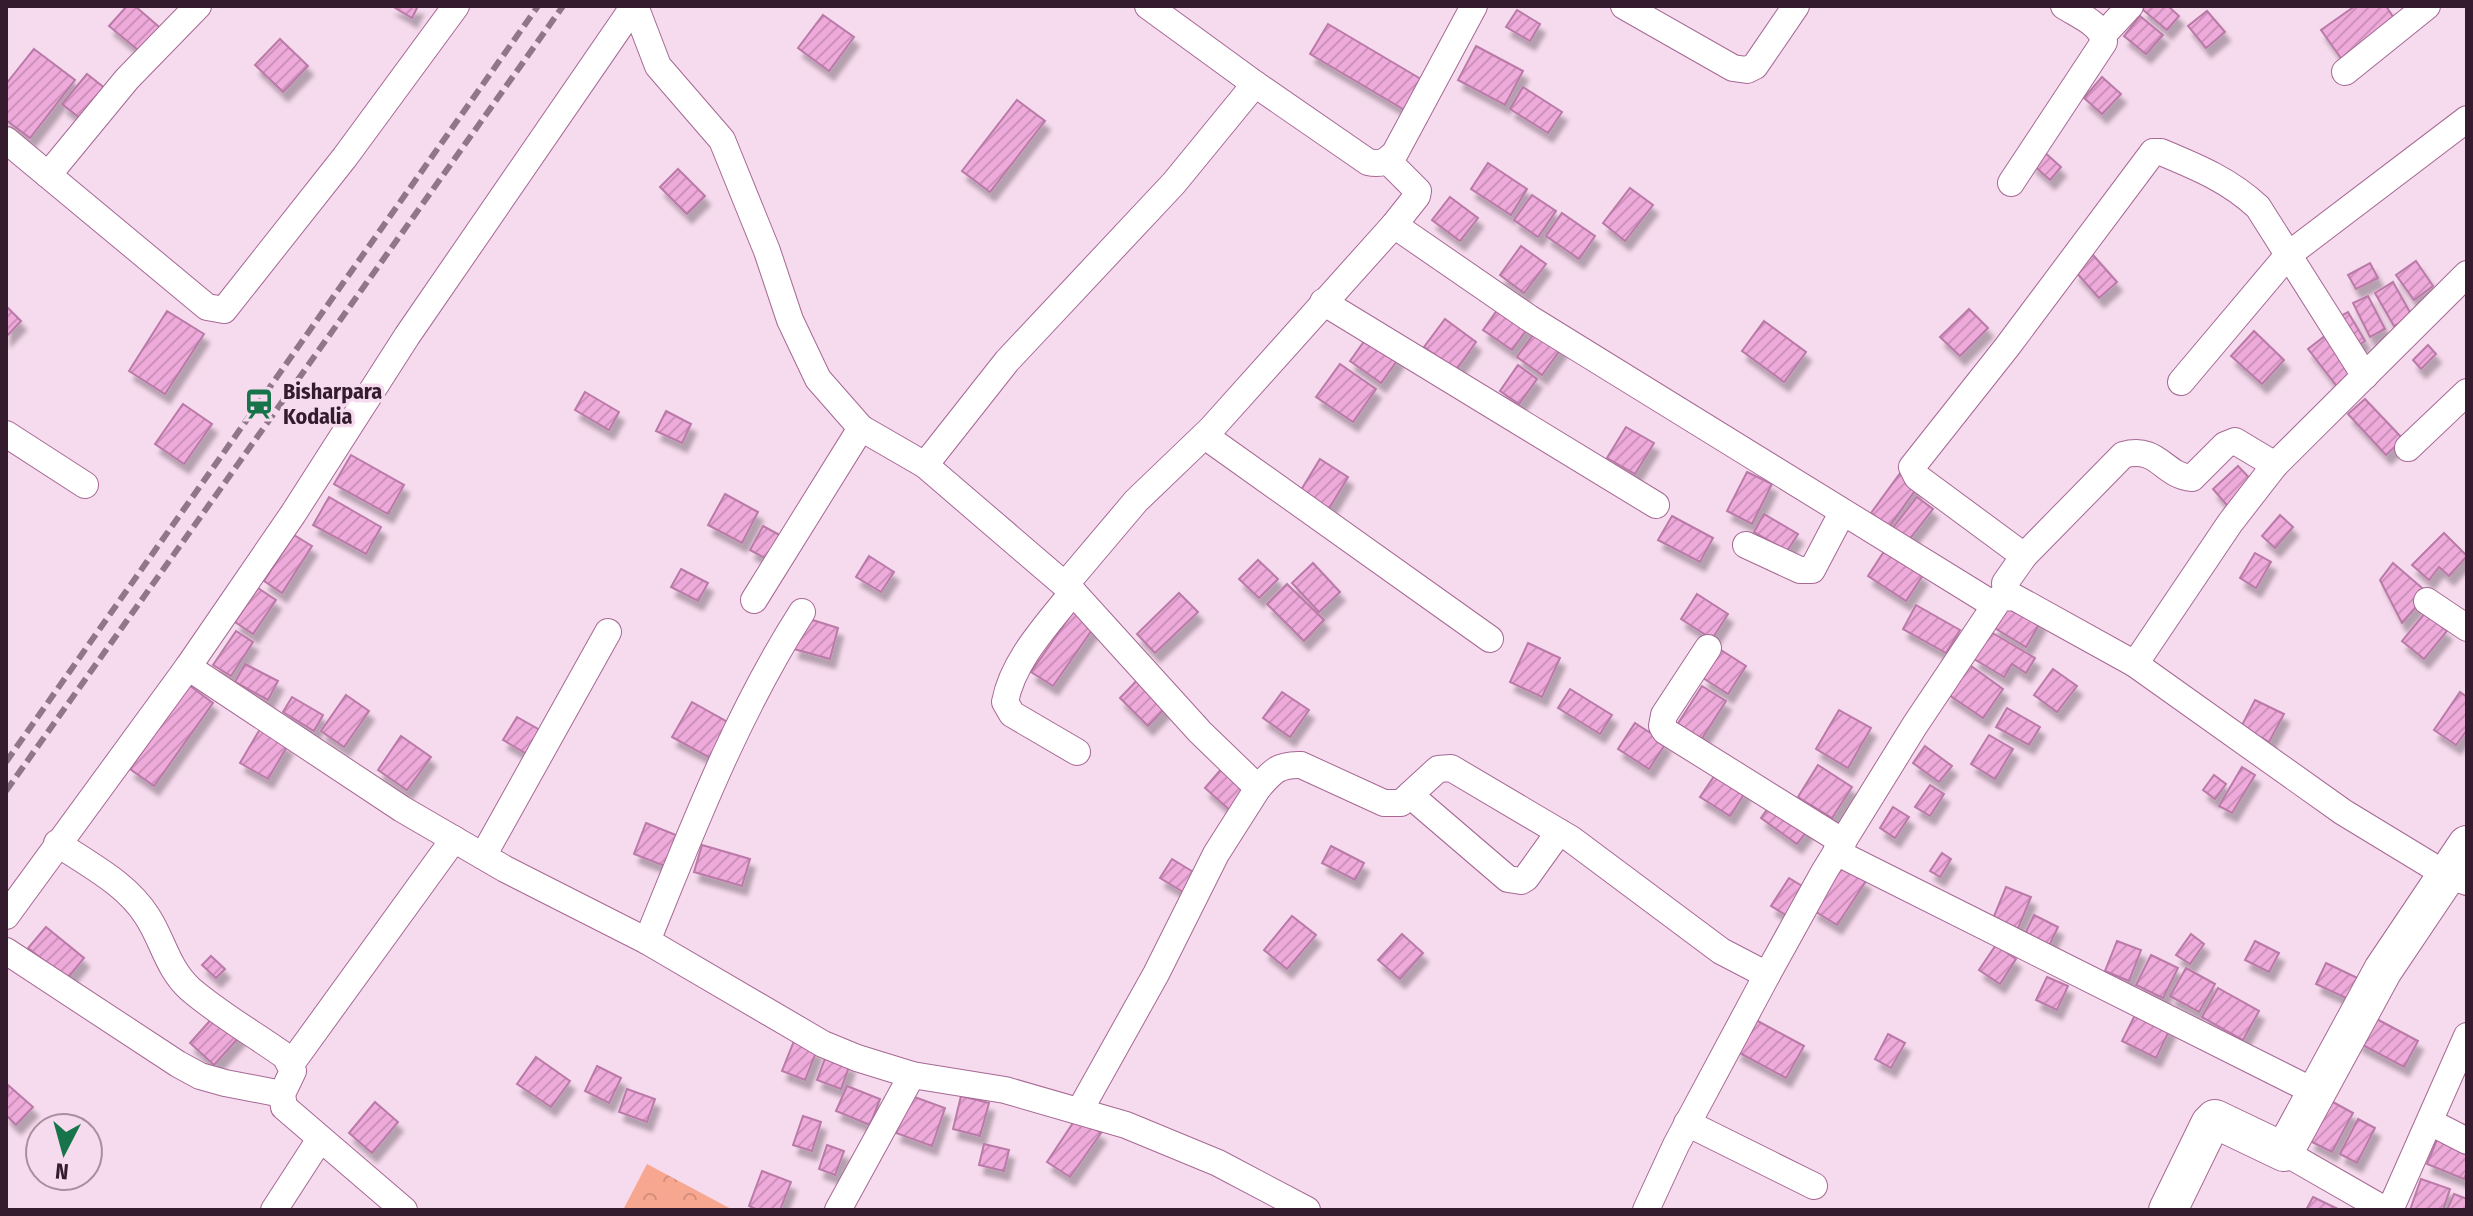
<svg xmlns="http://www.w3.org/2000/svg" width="2473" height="1216" font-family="'Fira Sans Condensed',sans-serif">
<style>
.park{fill:url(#park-crowns)}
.building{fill:url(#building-hatch);stroke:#ba7aa8;stroke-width:2;filter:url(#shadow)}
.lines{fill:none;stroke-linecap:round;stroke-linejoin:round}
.street-casing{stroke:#a76895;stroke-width:28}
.secondary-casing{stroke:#a76895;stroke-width:40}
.street{stroke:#fff;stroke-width:26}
.secondary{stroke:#fff;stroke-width:38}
.rail{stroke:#917689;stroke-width:6;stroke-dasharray:12 6;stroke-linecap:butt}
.labels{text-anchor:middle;stroke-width:7;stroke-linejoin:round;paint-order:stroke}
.poi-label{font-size:22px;font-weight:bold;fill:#351b2e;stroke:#f6daed;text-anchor:start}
</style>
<defs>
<pattern id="park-crowns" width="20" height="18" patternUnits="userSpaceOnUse" patternTransform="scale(2)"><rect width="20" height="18" fill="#f7a78f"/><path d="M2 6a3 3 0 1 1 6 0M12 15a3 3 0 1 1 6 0" fill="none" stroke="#d48f7c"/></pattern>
<pattern id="building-hatch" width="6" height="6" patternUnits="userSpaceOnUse" patternTransform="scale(2)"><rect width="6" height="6" fill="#eeaada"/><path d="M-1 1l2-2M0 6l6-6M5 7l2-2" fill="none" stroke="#cd92bb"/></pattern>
<filter id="shadow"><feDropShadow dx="5" dy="9" stdDeviation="2" flood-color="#0004"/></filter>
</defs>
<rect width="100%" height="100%" fill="#f6daed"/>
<path class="park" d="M647 1164 733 1210H623Z"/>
<g class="building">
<path d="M127 6H135L165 32 144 55 109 26Z"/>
<path d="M392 6H418L412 18Z"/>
<path d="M2145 6H2168L2179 16 2167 30 2142 9Z"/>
<path d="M2355 6H2386L2397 23 2343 61 2321 30Z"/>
<path d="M1517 10 1540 24 1530 41 1506 27Z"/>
<path d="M2207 11 2225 32 2206 48 2188 26Z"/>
<path d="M823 15 854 37 829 71 798 48Z"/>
<path d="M2140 16 2163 35 2146 54 2124 36Z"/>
<path d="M1328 24 1431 85 1413 115 1310 54Z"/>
<path d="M280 39 308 66 283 92 255 65Z"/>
<path d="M1476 46 1523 71 1505 105 1458 80Z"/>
<path d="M34 49 75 80 30 138 6 120V84Z"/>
<path d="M87 74 111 93 86 123 62 104Z"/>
<path d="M2102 77 2121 94 2102 114 2084 98Z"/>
<path d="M1523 87 1562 112 1548 133 1510 109Z"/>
<path d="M1017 100 1045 121 990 192 962 171Z"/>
<path d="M2042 150 2061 167 2050 180 2031 163Z"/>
<path d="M1488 163 1527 189 1511 215 1471 189Z"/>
<path d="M678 169 705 196 687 214 660 187Z"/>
<path d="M1630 188 1653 205 1625 241 1603 223Z"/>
<path d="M1532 195 1556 211 1538 237 1514 220Z"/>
<path d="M1450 197 1478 218 1460 241 1432 220Z"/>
<path d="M1562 213 1595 236 1579 259 1546 236Z"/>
<path d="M1521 246 1546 264 1524 293 1500 275Z"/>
<path d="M2093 255 2117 282 2099 298 2075 271Z"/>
<path d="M2416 261 2433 286 2414 300 2396 275Z"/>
<path d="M2370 263 2378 278 2356 289 2348 275Z"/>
<path d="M2393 282 2412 316 2394 326 2375 293Z"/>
<path d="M2368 296 2385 329 2370 337 2353 303Z"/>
<path d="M1503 302 1532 322 1512 350 1483 330Z"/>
<path d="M6 306 21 321 6 337Z"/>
<path d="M1969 309 1988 328 1960 356 1940 337Z"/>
<path d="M167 311 204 334 165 394 129 371Z"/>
<path d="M2348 312 2365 341 2354 348 2337 318Z"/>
<path d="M1445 319 1476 342 1456 370 1424 347Z"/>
<path d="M1764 321 1806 352 1784 382 1742 351Z"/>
<path d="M1538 328 1563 346 1542 375 1517 357Z"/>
<path d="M2254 331 2284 360 2262 384 2231 356Z"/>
<path d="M2330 332 2361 372 2339 389 2308 349Z"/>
<path d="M1368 336 1399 358 1381 383 1350 361Z"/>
<path d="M2428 345 2436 354 2421 369 2413 360Z"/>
<path d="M1340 364 1376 389 1353 422 1316 397Z"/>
<path d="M1518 365 1537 379 1519 404 1500 391Z"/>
<path d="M585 392 619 412 609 430 575 410Z"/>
<path d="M2365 399 2403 439 2386 455 2348 414Z"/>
<path d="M183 404 212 424 184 464 155 444Z"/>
<path d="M666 411 691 424 682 443 656 431Z"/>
<path d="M1626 427 1654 443 1635 474 1607 458Z"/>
<path d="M351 455 404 485 388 514 334 484Z"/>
<path d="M1320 459 1348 477 1327 512 1298 495Z"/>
<path d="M2238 466 2257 486 2231 510 2213 489Z"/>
<path d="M1747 472 1772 484 1752 524 1727 511Z"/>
<path d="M1901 472 1919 485 1889 527 1871 513Z"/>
<path d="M725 494 758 512 742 543 708 525Z"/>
<path d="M329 497 381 527 366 554 313 525Z"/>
<path d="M1917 497 1933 509 1908 541 1892 529Z"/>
<path d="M1764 514 1798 534 1787 551 1754 532Z"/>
<path d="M2280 515 2293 527 2275 548 2262 536Z"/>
<path d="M1672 516 1713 538 1700 562 1658 540Z"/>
<path d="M763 526 787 539 774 563 750 550Z"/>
<path d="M2444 533 2467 556 2449 576 2439 567 2429 580 2412 565Z"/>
<path d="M294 535 312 546 282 593 264 581Z"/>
<path d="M1885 550 1923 575 1906 601 1868 576Z"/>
<path d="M2255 553 2271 562 2256 588 2240 578Z"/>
<path d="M869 556 894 572 881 592 856 577Z"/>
<path d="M1258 560 1278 579 1259 598 1239 579Z"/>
<path d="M1313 563 1340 592 1319 612 1292 583Z"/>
<path d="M2393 563 2428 593 2402 623 2380 580Z"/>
<path d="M681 569 708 583 698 601 671 587Z"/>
<path d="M1287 584 1324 620 1304 641 1267 604Z"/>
<path d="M258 588 276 600 253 634 235 622Z"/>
<path d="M1179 593 1198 612 1155 653 1137 634Z"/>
<path d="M1697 594 1728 614 1712 639 1681 619Z"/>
<path d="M2008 601 2041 621 2026 647 1993 627Z"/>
<path d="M1916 605 1960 630 1946 653 1903 629Z"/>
<path d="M1073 612 1094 627 1053 686 1031 672Z"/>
<path d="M2425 613 2447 631 2424 659 2402 641Z"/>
<path d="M803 617 838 628 830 659 794 649Z"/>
<path d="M236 631 253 642 231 676 213 665Z"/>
<path d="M1991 632 2035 658 2026 673 2012 664 2004 677 1974 659Z"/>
<path d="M1528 643 1560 658 1542 697 1510 682Z"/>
<path d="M1721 650 1746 666 1728 694 1703 678Z"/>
<path d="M1967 663 2003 689 1983 718 1946 693Z"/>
<path d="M245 664 278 681 268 700 235 682Z"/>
<path d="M2053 669 2077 686 2057 712 2034 695Z"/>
<path d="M1143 674 1171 702 1148 726 1120 698Z"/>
<path d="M189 685 213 703 154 786 130 769Z"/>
<path d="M1702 686 1726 701 1701 740 1677 725Z"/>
<path d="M1570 689 1612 715 1600 734 1558 708Z"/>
<path d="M1282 692 1309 710 1290 737 1263 718Z"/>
<path d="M2460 692 2467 697V730L2456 745 2434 730Z"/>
<path d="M346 695 369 711 344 747 321 731Z"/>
<path d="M292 697 323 715 314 731 283 712Z"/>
<path d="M2255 700 2284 714 2269 742 2241 727Z"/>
<path d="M692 702 731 724 712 759 672 737Z"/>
<path d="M2007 708 2040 727 2029 745 1996 727Z"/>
<path d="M1839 710 1871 728 1848 768 1816 749Z"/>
<path d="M517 717 545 733 532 757 503 740Z"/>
<path d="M1635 723 1666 743 1649 769 1618 749Z"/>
<path d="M260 729 288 745 268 779 240 763Z"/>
<path d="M1989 735 2013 749 1995 779 1971 764Z"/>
<path d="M401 736 431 757 407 790 378 770Z"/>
<path d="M1925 746 1952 766 1939 782 1913 763Z"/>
<path d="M1818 765 1852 787 1832 818 1798 797Z"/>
<path d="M1223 767 1251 793 1233 813 1205 788Z"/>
<path d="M2242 767 2255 775 2232 813 2219 806Z"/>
<path d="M1717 772 1746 791 1730 816 1700 797Z"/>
<path d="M2214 775 2226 784 2215 799 2203 790Z"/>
<path d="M1930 785 1944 794 1930 816 1915 807Z"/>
<path d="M1773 801 1810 827 1797 844 1761 818Z"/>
<path d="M1893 807 1909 817 1895 838 1880 828Z"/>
<path d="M646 823 681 837 670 868 634 854Z"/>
<path d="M702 845 750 859 742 886 694 872Z"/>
<path d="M1331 846 1364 863 1355 880 1322 863Z"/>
<path d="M1942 853 1951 859 1940 877 1930 871Z"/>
<path d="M1172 859 1195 873 1183 892 1160 878Z"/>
<path d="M1841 865 1866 881 1837 925 1813 910Z"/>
<path d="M1789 878 1807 889 1789 917 1771 906Z"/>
<path d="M2006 887 2031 897 2017 931 1992 921Z"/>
<path d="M2034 915 2058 927 2049 946 2025 934Z"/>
<path d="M1292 916 1316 935 1287 969 1264 950Z"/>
<path d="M46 927 84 958 67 979 28 948Z"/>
<path d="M1402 934 1423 953 1400 979 1378 960Z"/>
<path d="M2191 934 2204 944 2190 964 2176 955Z"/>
<path d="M2117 941 2141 950 2129 981 2105 971Z"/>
<path d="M2255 941 2279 953 2269 972 2245 960Z"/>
<path d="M1996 945 2016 959 2000 984 1979 970Z"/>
<path d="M2151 955 2178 968 2163 998 2136 985Z"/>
<path d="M211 956 225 969 216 978 202 965Z"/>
<path d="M2326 963 2370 984 2359 1004 2316 984Z"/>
<path d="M2186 968 2215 984 2199 1012 2170 996Z"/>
<path d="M2047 977 2068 986 2057 1010 2036 1000Z"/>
<path d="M2218 988 2259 1011 2243 1040 2202 1017Z"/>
<path d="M2137 1011 2171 1027 2156 1058 2122 1041Z"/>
<path d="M216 1014 241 1035 214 1065 190 1043Z"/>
<path d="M2371 1016 2418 1041 2404 1067 2357 1042Z"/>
<path d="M1754 1019 1804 1046 1786 1078 1736 1051Z"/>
<path d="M1888 1034 1905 1043 1891 1068 1875 1059Z"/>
<path d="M794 1041 817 1050 805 1080 782 1071Z"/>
<path d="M826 1056 850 1064 841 1089 817 1080Z"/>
<path d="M536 1057 570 1081 551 1107 517 1084Z"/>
<path d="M597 1066 621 1078 609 1103 585 1091Z"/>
<path d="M8 1085 33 1107 16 1125 6 1115Z"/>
<path d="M847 1086 880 1099 870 1125 836 1111Z"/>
<path d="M627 1089 655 1099 647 1122 619 1112Z"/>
<path d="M909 1095 945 1108 932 1146 896 1133Z"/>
<path d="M961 1096 989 1103 980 1136 953 1129Z"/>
<path d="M2331 1101 2353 1113 2332 1152 2310 1141Z"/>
<path d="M375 1102 398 1122 372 1153 349 1133Z"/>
<path d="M803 1116 821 1122 812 1151 793 1145Z"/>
<path d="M1077 1117 1101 1133 1070 1177 1047 1162Z"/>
<path d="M2358 1119 2375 1128 2357 1163 2340 1154Z"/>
<path d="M2439 1135 2467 1146V1172L2464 1179 2427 1164Z"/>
<path d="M984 1144 1009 1150 1004 1171 979 1165Z"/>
<path d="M827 1145 844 1151 835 1175 819 1169Z"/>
<path d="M762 1171 791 1182 780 1210H758L749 1206Z"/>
<path d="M2421 1179 2450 1189 2443 1210H2410Z"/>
<path d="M2454 1194 2467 1199V1210H2447Z"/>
<path d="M2313 1197 2340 1210H2306Z"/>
</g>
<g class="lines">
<g class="street-casing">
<g id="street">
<path d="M635 6 658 66 722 140 767 251 790 320 818 379 861 428 925 465 1007 361 1174 183 1255 84 1368 162C1381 165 1386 162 1395 153L1474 6"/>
<path d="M1148 6 1255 84"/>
<path d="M1624 6 1733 68 1747 70 1755 66 1796 6"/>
<path d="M2103 35 2130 6"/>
<path d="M2345 72 2427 6"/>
<path d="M6 140 207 307 224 310 345 157 456 6"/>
<path d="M1388 161 1418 191 1417 196 1394 225 1529 318 1994 605"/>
<path d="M48 175 127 79 198 6"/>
<path d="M2011 183 2104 42C2102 24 2078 15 2064 6"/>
<path d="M1323 302 1656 505"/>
<path d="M2181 382 2288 255 2467 119"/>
<path d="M6 434 85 485"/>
<path d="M1205 436 1490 639"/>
<path d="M2408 448 2467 392"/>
<path d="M925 465 1073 592 1200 732 1258 788 1216 854 1156 974 1080 1110"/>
<path d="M1746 545 1800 570H1812L1842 513"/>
<path d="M2024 556 1917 477 1912 467 2007 347 2153 152H2161C2197 167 2229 180 2258 207L2365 376"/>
<path d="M1065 585 1136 501 1211 429 1394 225"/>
<path d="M1073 592C1047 625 1013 660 1005 702L1012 714 1077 752"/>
<path d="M2006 595 2005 583 2024 556 2123 455C2159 445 2163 476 2192 478L2225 445 2235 441 2275 465"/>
<path d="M754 600 861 428"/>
<path d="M2427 601 2467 628"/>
<path d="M802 612C736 715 693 828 647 941L823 1044 857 1058 912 1075 1005 1090 1126 1125 1218 1163 1307 1210"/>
<path d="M1708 648 1664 715 1662 726 1665 731 1843 842"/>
<path d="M2135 664 2343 812 2445 874 2467 882"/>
<path d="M188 667 402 809 505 869 647 941"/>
<path d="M1258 788C1272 772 1278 764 1301 765L1384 803H1401L1438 769 1451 768 1571 839 1721 951 1767 975 1824 872 1915 725 2000 598 2014 597 2135 664 2230 523 2275 465 2467 274"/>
<path d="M1410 795 1508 879 1521 881 1526 878 1559 832"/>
<path d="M57 843C89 865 126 883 147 916 163 940 167 968 190 989 219 1014 254 1034 285 1056L293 1071 282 1094 284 1107 404 1210"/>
<path d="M1836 852 2317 1093"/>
<path d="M483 856 608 632"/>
<path d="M6 916 188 667 293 514 407 336 634 6"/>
<path d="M6 951 178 1064 200 1076 225 1083 282 1094"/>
<path d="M291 1064 454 839"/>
<path d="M2430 1122 2467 1141"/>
<path d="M1687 1123 1814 1186"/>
<path d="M2284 1152 2385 1210"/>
<path d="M274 1210 320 1139"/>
<path d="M838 1210 912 1075"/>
<path d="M1646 1210 1676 1145 1767 975"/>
<path d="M2390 1210 2467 1036"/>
</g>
</g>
<g class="secondary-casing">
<path id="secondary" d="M2168 1210 2210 1124 2215 1119 2284 1152 2383 970 2467 845"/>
</g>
<use href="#street" class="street"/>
<use href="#secondary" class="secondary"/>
<g class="rail">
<path d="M6 762 538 6"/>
<path d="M6 791 563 6"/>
</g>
</g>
<defs>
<g id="station-bare" transform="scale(2.4)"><path d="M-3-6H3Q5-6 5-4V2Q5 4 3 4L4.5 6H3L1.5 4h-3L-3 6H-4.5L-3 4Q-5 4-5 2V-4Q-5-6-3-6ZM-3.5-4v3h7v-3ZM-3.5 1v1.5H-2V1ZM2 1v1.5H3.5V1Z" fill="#17744a" stroke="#f6daed" stroke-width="2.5" paint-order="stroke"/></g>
</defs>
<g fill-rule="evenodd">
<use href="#station-bare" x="259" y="404"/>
</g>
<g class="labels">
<g class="poi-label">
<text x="283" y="399">Bisharpara<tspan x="283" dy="25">Kodalia</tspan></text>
</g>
</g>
<rect width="2473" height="1216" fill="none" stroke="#351b2e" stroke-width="16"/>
<g transform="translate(64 1152) rotate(186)"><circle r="38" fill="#f6daed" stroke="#a98ea1" stroke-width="2"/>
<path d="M0-6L14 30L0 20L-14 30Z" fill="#17744a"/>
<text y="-12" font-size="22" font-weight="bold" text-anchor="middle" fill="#351b2e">N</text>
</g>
</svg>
